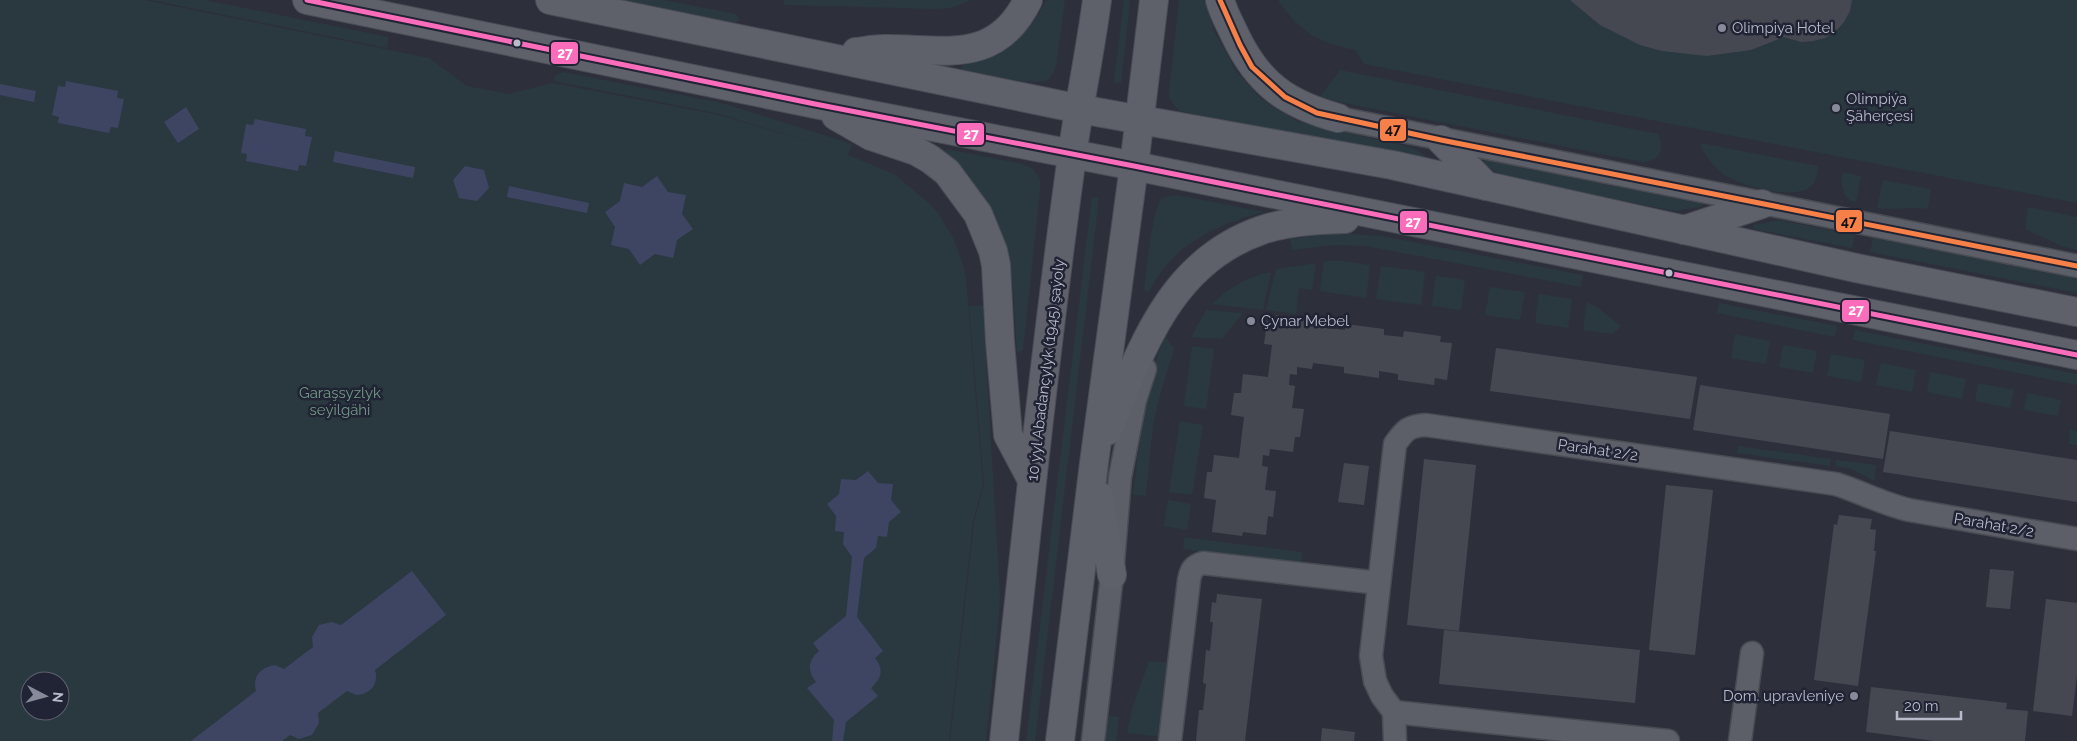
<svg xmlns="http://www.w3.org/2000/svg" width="2077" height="741" font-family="Raleway,sans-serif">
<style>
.green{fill:#2a383f;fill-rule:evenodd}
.water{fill:#3d4563}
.building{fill:#464851}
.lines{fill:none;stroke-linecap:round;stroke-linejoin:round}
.minor-casing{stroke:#494b52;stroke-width:25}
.major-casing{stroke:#4b4d56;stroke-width:30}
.minor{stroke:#5d5f68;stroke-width:22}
.major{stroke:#5f616a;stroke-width:28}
.bus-1-casing{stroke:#202434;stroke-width:9}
.bus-2-casing{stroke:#202434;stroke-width:9}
.bus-1{stroke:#fb6dba;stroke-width:5}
.bus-2{stroke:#f78048;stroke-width:5}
.poi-dot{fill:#878a98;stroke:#202434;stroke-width:2}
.bus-dot{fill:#b8bbca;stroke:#202434;stroke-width:2}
.labels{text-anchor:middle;stroke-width:5;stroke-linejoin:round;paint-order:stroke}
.poi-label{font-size:15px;fill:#b8bbca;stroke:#202434;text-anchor:start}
.street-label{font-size:15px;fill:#b8bbca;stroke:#202434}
.park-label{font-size:15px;fill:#719983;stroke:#202434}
.line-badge{stroke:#202434;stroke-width:2}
.badge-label{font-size:14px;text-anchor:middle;font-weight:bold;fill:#fff}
.pale-badge-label{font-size:14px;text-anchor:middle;font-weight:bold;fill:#111}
</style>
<rect width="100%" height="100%" fill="#2d303a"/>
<g class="green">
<path d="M0 0H145L429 58 467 86 509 94 553 83 720 115 815 144 720 114 554 81 555 76 563 72 722 103 852 144 848 155 894 174 930 204 938 213 954 240 962 262 966 278 983 485 973 522 949 741H0ZM30 681H60V711H30Z"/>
<path d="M151 0H205L389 37 387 48Z"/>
<path d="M616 0H664L736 14 740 19 735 23Z"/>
<path d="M783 0H971L951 8 935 9 785 5Z"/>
<path d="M1046 0H1065L1056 66C1053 73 1051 79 1044 81 1033 85 973 74 961 69L963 65C1003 53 1028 39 1046 0Z"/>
<path d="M1124 0H1130L1121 83 1114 82Z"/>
<path d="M1179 0H1205L1214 31 1236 71 1260 98 1273 107 1297 121 1413 148 1441 166 1179 111 1170 99 1169 94Z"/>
<path d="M1278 0H2077V203L1364 64 1356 50C1320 43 1299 32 1278 0Z"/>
<path d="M1340 70 1658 134C1666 148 1659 163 1642 162L1319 98Z"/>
<path d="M1700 143 1818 166C1817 172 1817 180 1812 185 1797 202 1740 186 1723 174 1713 166 1704 155 1700 143Z"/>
<path d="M946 149 1023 164C1033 168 1037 173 1041 182L1023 350 1017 353C1013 290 1015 236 974 184 965 173 954 163 945 153Z"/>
<path d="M1484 160 1703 204 1701 207 1675 211 1503 177 1484 164Z"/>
<path d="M1843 172 1861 176 1856 202C1842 200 1840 184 1843 172Z"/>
<path d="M1883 180 1931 189 1928 209C1911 206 1895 211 1877 208Z"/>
<path d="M1177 195 1264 212C1218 223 1170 246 1149 292L1144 291C1146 275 1152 208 1162 199 1166 196 1172 196 1177 195Z"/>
<path d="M1092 197 1099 198 1035 741H1026Z"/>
<path d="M2028 207 2077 217V250L2062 246 2025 229Z"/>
<path d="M1778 220 1855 235 1852 248 1753 229 1754 225Z"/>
<path d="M1335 233 1382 236 1583 275 1581 287 1366 246 1334 245 1292 250 1290 239Z"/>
<path d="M1873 238 2077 279V293L1870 252Z"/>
<path d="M1336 260 1370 265 1366 298 1320 291 1324 262Z"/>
<path d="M1316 263 1312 290 1299 288 1296 314 1266 310 1276 269Z"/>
<path d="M1381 266 1425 272 1421 305 1376 299Z"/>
<path d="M1271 272 1263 310 1212 304C1230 287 1247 277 1271 272Z"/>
<path d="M1436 276 1465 280 1461 310 1432 306Z"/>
<path d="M1490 287 1525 292 1520 320 1485 315Z"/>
<path d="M1539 294 1572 299 1568 328 1535 323Z"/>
<path d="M1587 302 1598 308 1621 326 1613 334 1583 330Z"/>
<path d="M1719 303 1837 326 1835 337 1717 313Z"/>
<path d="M983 305 1000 595 999 615 986 741H950L974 522 984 485 969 306Z"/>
<path d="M1206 310 1243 313 1222 339 1191 337Z"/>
<path d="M1855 330 2077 374V385L1853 340Z"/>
<path d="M1164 334 1174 349 1158 402 1153 426 1146 496 1133 495 1145 399Z"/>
<path d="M1735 334 1770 341 1766 364 1731 358Z"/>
<path d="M1783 345 1817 351 1813 373 1779 367Z"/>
<path d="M1192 346 1214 349 1206 409 1184 406Z"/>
<path d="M1831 354 1865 360 1861 382 1827 376Z"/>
<path d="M1881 363 1916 370 1912 392 1876 385Z"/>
<path d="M1930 372 1966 379 1962 399 1927 392Z"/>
<path d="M1978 383 2014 390 2010 408 1975 401Z"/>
<path d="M2027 393 2061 400 2058 416 2024 410Z"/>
<path d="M1180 421 1203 425 1192 495 1169 492Z"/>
<path d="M2070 429 2077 431V445L2069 444Z"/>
<path d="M1738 446 1831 459 1830 466 1737 453Z"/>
<path d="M1836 460 1876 465 1874 481 1852 469 1835 466Z"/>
<path d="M1168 500 1191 504 1187 530 1164 526Z"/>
<path d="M1184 537 1302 552 1301 564 1183 549Z"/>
<path d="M1149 661 1171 663 1162 737 1127 733 1132 709Z"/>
<path d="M1107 716 1119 717 1116 741H1104Z"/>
</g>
<g class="water">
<path d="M66 81 118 91 117 98 124 99 118 128 111 127 109 133 58 123 59 117 52 115 58 86 65 87Z"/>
<path d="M0 84 36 91 34 102 0 95Z"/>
<path d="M186 107 199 129 178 143 164 122Z"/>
<path d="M255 119 306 129 305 136 312 137 306 166 299 165 298 171 246 161 247 154 241 153 246 124 253 125Z"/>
<path d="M335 151 415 167 413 178 333 162Z"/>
<path d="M465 166 484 170 489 188 477 201 459 198 453 180Z"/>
<path d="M657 176 668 192 686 195 682 214 693 229 677 240 673 258 655 254 640 265 629 249 611 245 615 227 605 212 620 201 624 183 642 187Z"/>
<path d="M509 186 589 203 587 213 507 197Z"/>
<path d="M868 471 878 483 893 484 891 500 901 512 889 522 887 537 878 536 876 548 864 558 857 617 883 651 875 658C884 669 882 678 871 688L878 696 846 722 843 741H832L834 720 807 688 816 682C807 671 808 660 819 651L813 643 846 616 852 557 843 544 844 532 835 531 836 516 827 504 839 494 841 479 856 480Z"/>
<path d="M412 571 446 615 375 670C379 684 371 694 356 695L347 691 318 713 319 723 312 735 299 739 290 735 282 741H191L256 691C252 676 261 667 275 665L284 669 313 647 312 637 319 625 332 622 341 625Z"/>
</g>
<g class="building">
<path d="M1570 0H1852L1850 11 1844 22 1836 31 1825 38 1813 41 1801 42 1784 37 1751 50 1707 56 1662 51 1640 45 1600 25Z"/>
<path d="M1276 315 1318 320V327L1345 330 1346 324 1384 329V335L1403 337 1404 331 1441 336 1440 342 1452 343 1447 380 1435 378 1434 385 1398 380V374L1379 371V378L1344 373V367L1313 363 1312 369 1297 367V375L1290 374 1289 385 1295 386 1292 408 1304 409 1300 437H1295L1293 452 1270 449 1269 456 1263 455 1262 466 1268 467 1265 490 1276 491 1273 517 1268 516 1266 535 1243 532 1242 536 1212 532 1216 500 1204 498 1207 472H1212L1214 455 1239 458 1244 417 1231 415 1234 393H1241L1243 374 1268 377 1272 345 1264 344 1267 321 1275 322Z"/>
<path d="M1496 348 1697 377 1690 419 1490 391Z"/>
<path d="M1700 385 1890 414 1883 459 1693 430Z"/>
<path d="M1890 431 2077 460V502L1883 472Z"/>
<path d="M1424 459 1476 465 1459 631 1407 625Z"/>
<path d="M1344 463 1369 466 1364 505 1338 502Z"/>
<path d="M1666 485 1713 490 1695 655 1649 650Z"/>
<path d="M1839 515 1872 519 1870 529 1876 530 1874 551H1876L1858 686 1814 680 1834 524 1837 525Z"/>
<path d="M1990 569 2014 571 2010 609 1986 607Z"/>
<path d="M1217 594 1262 599 1245 741H1196L1199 710H1203L1206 684 1203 683 1206 650 1210 651 1213 622H1210L1212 602 1216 603Z"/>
<path d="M2046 599 2077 603V675L2072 716 2033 711Z"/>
<path d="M1444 630 1640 650 1635 703 1439 684Z"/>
<path d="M1871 687 2007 703 2006 709 2028 711 2025 741H1935L1866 732Z"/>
<path d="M1322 728 1355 732 1354 741H1321Z"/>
</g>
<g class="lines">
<g class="minor-casing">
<g id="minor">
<path d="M1338 118 2077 266"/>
<path d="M1394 712 1668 741"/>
<path d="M1093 741 1112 575 1120 477 1135 400 1145 369"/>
<path d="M1170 741 1189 580C1191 570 1193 566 1203 563L1379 583"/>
<path d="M1395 741 1394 712 1382 696 1375 681 1371 656 1395 444C1405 430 1408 426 1426 425L1836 484C1861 492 1883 504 1909 510L2077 539"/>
<path d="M1740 741 1752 653"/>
</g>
</g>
<g class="major-casing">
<g id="major">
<path d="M307 0 815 104 1134 166 2077 355"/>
<path d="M550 0 1080 109 1392 165 1856 268 2077 312"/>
<path d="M1220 0C1223 12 1230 24 1235 35 1258 84 1287 104 1338 118"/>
<path d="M856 52C865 51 874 49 883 49 942 48 995 67 1028 0"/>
<path d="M836 116 871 136 916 151 930 159 947 172 978 214 993 251 996 265 1000 342 1008 435 1032 480"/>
<path d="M1441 140 1486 186"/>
<path d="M1684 230 1762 204"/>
<path d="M1107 431C1142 349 1169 262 1262 230 1289 221 1317 220 1345 219"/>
<path d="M1099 496 1112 575"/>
<path d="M1004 741C1025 546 1045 351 1072 156 1079 104 1090 53 1097 0"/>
<path d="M1060 741 1094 463 1134 166 1154 0"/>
</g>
</g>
<use href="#minor" class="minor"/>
<use href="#major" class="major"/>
<g class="bus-1-casing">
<path id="bus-1" d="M307 0 815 104 1134 166 2077 355"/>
</g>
<g class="bus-2-casing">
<path id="bus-2" d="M1220 0 1240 45 1252 67 1285 97 1317 113 1441 140 2077 266"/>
</g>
<use href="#bus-1" class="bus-1"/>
<use href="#bus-2" class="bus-2"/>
</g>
<g class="poi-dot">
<circle cx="1722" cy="28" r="5"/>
<circle cx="1836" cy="108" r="5"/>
<circle cx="1251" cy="321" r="5"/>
<circle cx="1854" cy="696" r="5"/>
</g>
<g class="bus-dot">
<circle cx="517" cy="43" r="4.5"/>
<circle cx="1669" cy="273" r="4.5"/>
</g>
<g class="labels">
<g class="poi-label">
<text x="1732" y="33">Olimpiya Hotel</text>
<text x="1846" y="104">Olimpiýa<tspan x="1846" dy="17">Şäherçesi</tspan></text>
<text x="1261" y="326">Çynar Mebel</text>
<text x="1844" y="701" text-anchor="end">Dom. upravleniye</text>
</g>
<g class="street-label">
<text transform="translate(1046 370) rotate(-83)" y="5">10 ýyl Abadançylyk (1945) şaýoly</text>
<text transform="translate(1598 450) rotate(8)" y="5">Parahat 2/2</text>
<text transform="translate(1994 525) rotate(10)" y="5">Parahat 2/2</text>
</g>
<g class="park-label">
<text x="340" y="398">Garaşsyzlyk<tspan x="340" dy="17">seýilgähi</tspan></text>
</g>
</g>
<g class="line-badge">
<rect x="550" y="41" width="29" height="24" rx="5" fill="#fb6dba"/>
<rect x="1379" y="118" width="28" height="24" rx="5" fill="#f78048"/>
<rect x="956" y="122" width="29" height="24" rx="5" fill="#fb6dba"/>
<rect x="1835" y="209" width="28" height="24" rx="5" fill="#f78048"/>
<rect x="1399" y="210" width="29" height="24" rx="5" fill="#fb6dba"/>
<rect x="1841" y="299" width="29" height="24" rx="5" fill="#fb6dba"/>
</g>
<g class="badge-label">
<text x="565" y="58">27</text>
<text x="971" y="139">27</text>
<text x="1413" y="227">27</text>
<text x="1856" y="315">27</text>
</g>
<g class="pale-badge-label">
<text x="1393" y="134">47</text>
<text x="1849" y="226">47</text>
</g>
<g transform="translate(45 696) rotate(96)"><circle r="24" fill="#202434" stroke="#5d6070"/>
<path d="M0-4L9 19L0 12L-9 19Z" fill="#878a98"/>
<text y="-8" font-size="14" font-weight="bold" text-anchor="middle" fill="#b8bbca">N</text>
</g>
<path d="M1897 711v8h64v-8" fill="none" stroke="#b8bbca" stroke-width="2.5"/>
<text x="1904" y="711" font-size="15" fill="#b8bbca" stroke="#202434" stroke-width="4" paint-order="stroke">20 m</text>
</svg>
